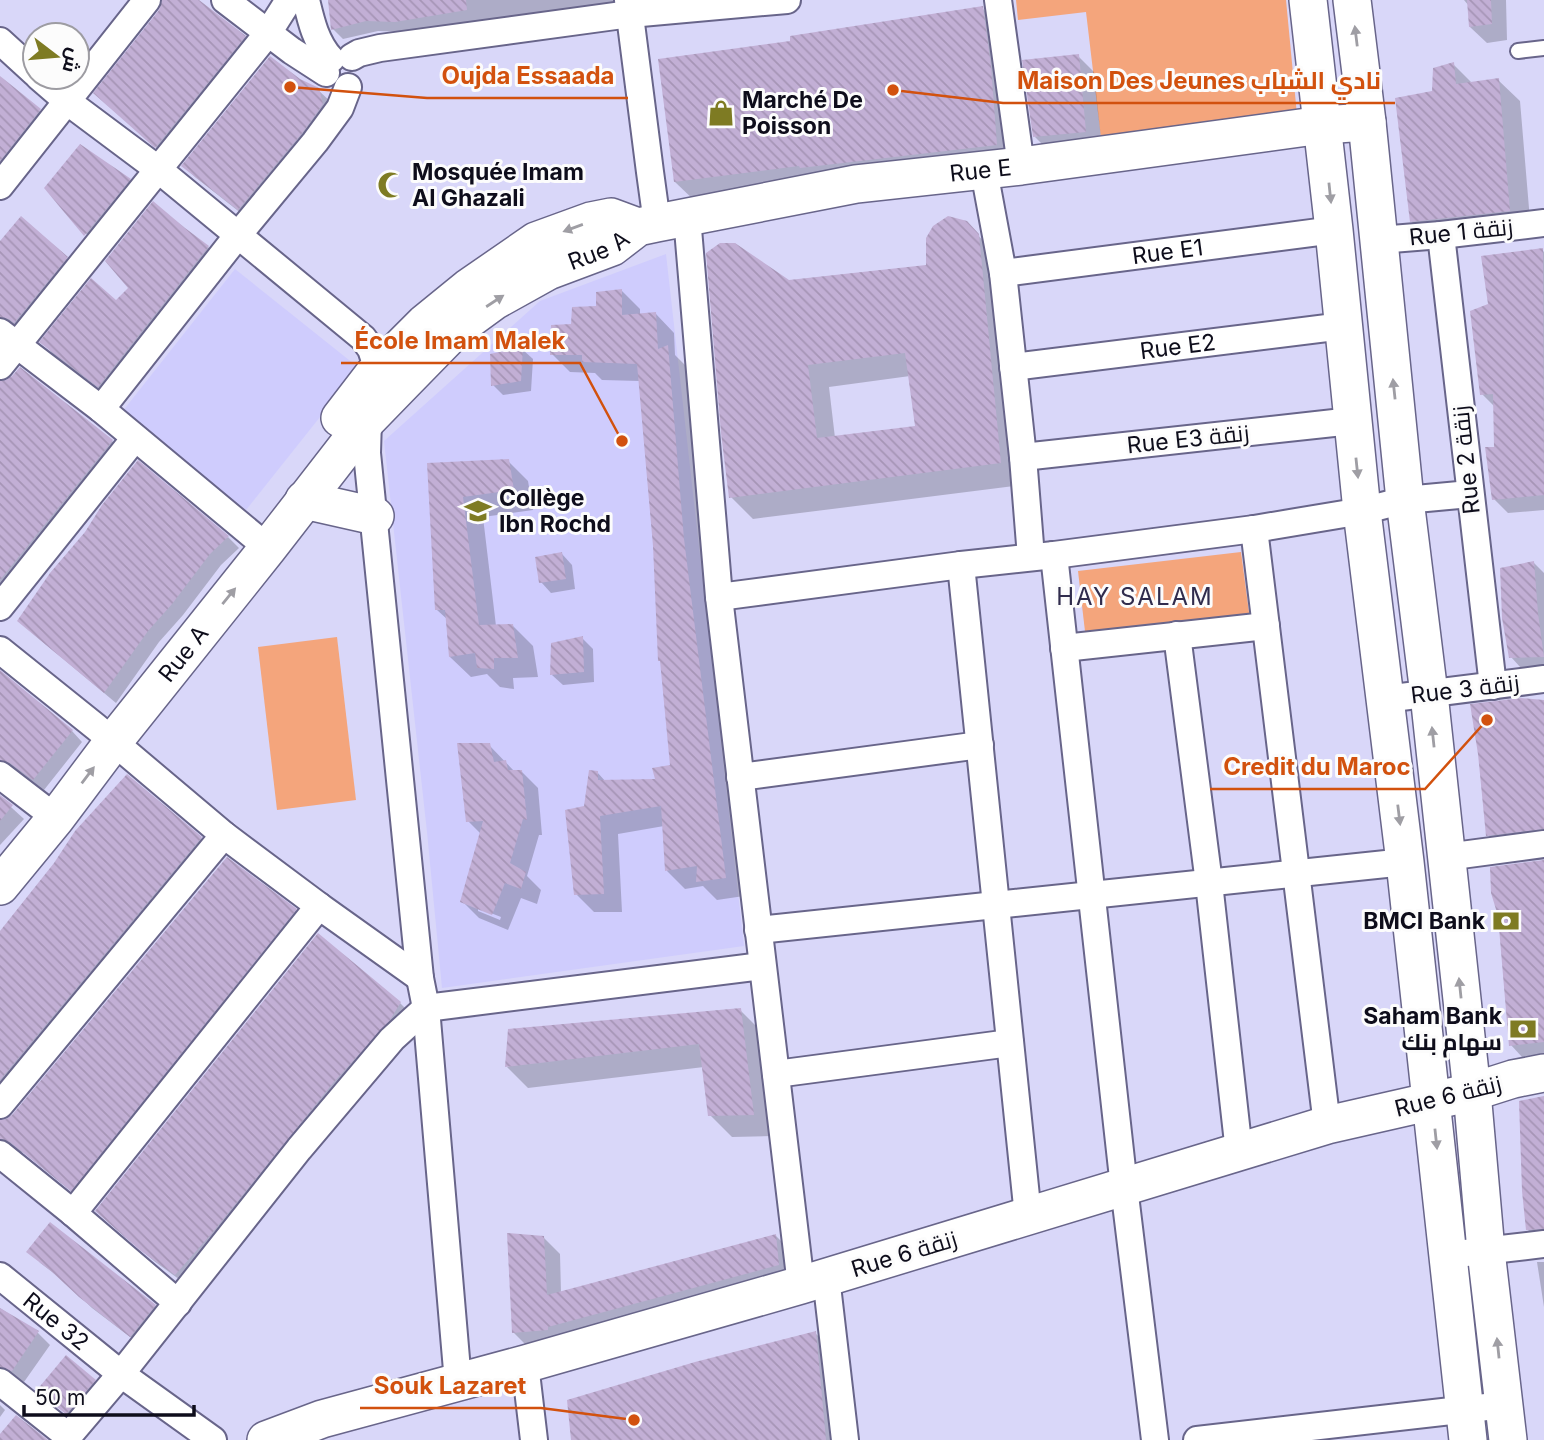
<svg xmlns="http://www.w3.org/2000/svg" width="1544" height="1440" font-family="Inter,Cairo,sans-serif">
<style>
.built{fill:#cfccfd}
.green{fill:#f4a57c}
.shadow{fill:#0003;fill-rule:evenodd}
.building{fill:url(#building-back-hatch);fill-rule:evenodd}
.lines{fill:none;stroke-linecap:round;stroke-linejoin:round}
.lane-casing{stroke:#68658a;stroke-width:18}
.street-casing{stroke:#68658a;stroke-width:30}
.secondary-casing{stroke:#68658a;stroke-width:40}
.lane{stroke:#fff;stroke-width:14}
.street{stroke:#fff;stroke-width:26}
.secondary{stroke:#fff;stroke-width:37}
.oneway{fill:#9f9ea4}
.labels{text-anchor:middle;stroke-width:6;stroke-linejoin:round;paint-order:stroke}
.poi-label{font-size:23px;font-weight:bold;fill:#0e0d1b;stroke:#fcfcfc;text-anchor:start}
.street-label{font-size:23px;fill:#0e0d1b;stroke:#fcfcfc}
.neighbourhood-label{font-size:24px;letter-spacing:2px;fill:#302c4d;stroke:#fcfcfc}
.leader{fill:none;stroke:#d2510e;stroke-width:2.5}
.callout-dot{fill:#d2510e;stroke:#fcfcfc;stroke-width:2.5}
.callout-label{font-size:24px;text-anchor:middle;font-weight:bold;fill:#d2510e;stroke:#fcfcfc;stroke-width:6;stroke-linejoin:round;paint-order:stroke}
</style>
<defs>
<pattern id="building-back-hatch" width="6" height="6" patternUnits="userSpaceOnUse" patternTransform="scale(1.75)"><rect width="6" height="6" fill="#c2afd5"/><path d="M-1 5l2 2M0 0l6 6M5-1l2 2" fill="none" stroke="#a695b6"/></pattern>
</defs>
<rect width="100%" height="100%" fill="#d9d7f9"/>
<g class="built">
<path d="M666 254 744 946 442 988 427 832 384 441 540 301Z"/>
<path d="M235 269 359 368 246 510 122 412Z"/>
</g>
<g class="green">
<path d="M1016 0H1286L1297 115 1101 138 1086 12 1018 20Z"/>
<path d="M1241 552 1250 620 1086 640 1078 571Z"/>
<path d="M337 637 356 800 277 810 258 647Z"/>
</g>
<g class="shadow">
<path d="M164 0H195L245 37 255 47 167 157 106 104 161 11Z"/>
<path d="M330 0H615L618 11 481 25H447L406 32 378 31 343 39 333 29Z"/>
<path d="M1464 0H1506L1507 40 1487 43 1470 27 1469 6Z"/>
<path d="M982 8 1004 30 1018 166 697 203 675 182 792 43Z"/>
<path d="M1078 56 1094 72 1102 148 1051 153 1035 137Z"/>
<path d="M1453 64 1472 83 1498 80 1520 101 1531 232 1433 243 1411 221 1433 93Z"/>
<path d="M0 77 50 120 11 171 0 161Z"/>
<path d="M299 80 318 90 331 102 251 221 195 177 184 166Z"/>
<path d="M130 180 140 190 96 245 46 188Z"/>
<path d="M966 223 1000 258 1022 485 753 519 731 497 789 282 928 267ZM910 376 916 427 835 438 829 387Z"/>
<path d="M184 230 208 247 221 260 112 398 54 355 42 342 116 302Z"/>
<path d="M0 244 66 258 78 269 26 333 0 332Z"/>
<path d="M1542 250 1544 252V510L1508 513 1494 499 1495 407 1482 394 1490 305Z"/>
<path d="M622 291 640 309V315L656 314 674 333 675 355 686 366 702 559 744 896 717 900 703 886 685 889 667 871 664 826 618 834 622 912H594L576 894 585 808 597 772 606 782 657 780 672 766 655 545 640 381 602 380 595 373 570 372 552 354 573 325Z"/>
<path d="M522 349 533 359 531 391 503 395 493 385Z"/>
<path d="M24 372 112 441 123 452 0 604V405Z"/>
<path d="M508 461 528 481 533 510 483 517 496 626H513L533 646 538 677 513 678 514 689 500 687 487 674 471 677 450 657 448 620 437 610 428 465Z"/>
<path d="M228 537 239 548 221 565 183 615 159 642 116 703 31 632Z"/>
<path d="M562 554 572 565 575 589 551 593 541 582Z"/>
<path d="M1534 563 1544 573V667L1521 668 1511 657Z"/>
<path d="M582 638 593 649 594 682 563 685 552 675Z"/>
<path d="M0 674 72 731 82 742 44 790 22 773 15 770 6 771 0 775Z"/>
<path d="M1544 703V840L1499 846 1488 835Z"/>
<path d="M489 745 515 772H522L538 788 542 835H539L527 876 541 890 537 904 521 898 508 930 479 918 462 901 481 834 468 821ZM478 908 501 917 500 920 478 911Z"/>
<path d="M0 797 24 819 0 845Z"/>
<path d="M201 838 213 850 0 1106V933Z"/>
<path d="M1544 862V1054L1522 1057 1511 1045Z"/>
<path d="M295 910 307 922 83 1201 24 1153 15 1150 0 1155V1122H5Z"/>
<path d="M400 1003 411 1014 187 1285 154 1261 108 1222Z"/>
<path d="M740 1010 762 1032 775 1136 732 1137 710 1115 704 1067 528 1088 507 1067Z"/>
<path d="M1544 1098V1239L1538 1240 1527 1229Z"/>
<path d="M776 1236 792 1252 795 1281 530 1349 514 1333 544 1238 560 1254 561 1293Z"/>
<path d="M39 1262 155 1306 165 1316 142 1346 92 1308 64 1281Z"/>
<path d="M1537 1262H1544V1307Z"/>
<path d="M0 1308 38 1333 50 1345 24 1382 15 1378 0 1384Z"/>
<path d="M815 1333 837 1354 845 1440H572Z"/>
<path d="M94 1381 105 1391 78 1424 39 1391Z"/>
<path d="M0 1405 5 1410 0 1417Z"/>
</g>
<g class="building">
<path d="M162 0H199L246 36 155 148 93 93 159 10Z"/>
<path d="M328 0H466L467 10 395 22 366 21 331 30Z"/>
<path d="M1467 0H1491L1492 24 1469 27Z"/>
<path d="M983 6 991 66 997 145 800 168 799 166 674 182 658 59 790 41V36Z"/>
<path d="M1079 54 1086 132 1033 137 1022 60Z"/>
<path d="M270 56 300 79 319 88 323 104 303 132 238 210 181 166Z"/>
<path d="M1454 62 1456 84 1499 78 1510 211 1410 222 1395 98 1432 91 1433 68Z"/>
<path d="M0 76 41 109 0 161Z"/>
<path d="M80 144 131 179 84 236 44 188Z"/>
<path d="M153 201 185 228 209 246 98 387 39 342 91 278 116 300 128 288 105 261Z"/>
<path d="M21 216 68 257 14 323 9 319 0 317V241Z"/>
<path d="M948 216 967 221 979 234 1001 463 729 498 721 433 706 253 720 243H735L789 280 926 265V238L933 226ZM905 353 915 426 817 438 808 365Z"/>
<path d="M1543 248 1544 495 1492 500 1485 447H1494L1493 394 1480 395 1470 311 1488 304 1481 256Z"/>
<path d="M622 289V315L656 312 658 349 668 345 684 539 726 878 696 882 697 866 665 871 661 806 600 816 604 894 574 895 565 810 584 806 589 770 598 771V780L655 779 652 768 670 765 660 661H658L653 546 637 364 582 362V355H550L551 325 571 324 572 307 596 306V292Z"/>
<path d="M523 347 521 381 491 386 490 354Z"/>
<path d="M20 367 113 440 0 580V381L6 380 12 376Z"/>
<path d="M509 459 514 490 463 497 479 625 513 624 518 658H494V669L477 668 475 653 449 657 445 610H435L427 463Z"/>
<path d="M138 460 229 536 210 554 172 604 148 631 104 693 17 621 50 573 85 532 102 505Z"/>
<path d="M562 552 566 579 539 583 535 557Z"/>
<path d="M1534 561 1538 613 1544 657 1509 658 1502 618 1500 568Z"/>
<path d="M583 636 584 672 550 675 551 643Z"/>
<path d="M0 670 73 730 33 780 10 763 0 760Z"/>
<path d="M1521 698 1544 700V829L1486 836 1478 754 1470 704Z"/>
<path d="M457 743H490L494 762 506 760 508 770H522L527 820 523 819 510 863 526 872 521 889 505 883 492 915 460 902 483 821 466 822Z"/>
<path d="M127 774 202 837 0 1080V931L54 863 75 831Z"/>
<path d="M0 795 13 805 0 821Z"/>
<path d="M227 857 297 909 71 1191 10 1142 0 1139V1120L6 1119 12 1115Z"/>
<path d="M1544 860V1042L1509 1046 1498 916 1491 893 1490 867Z"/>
<path d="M318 933 401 1002 390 1020 333 1083 212 1233 175 1275 141 1251 95 1211Z"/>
<path d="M741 1008 754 1115 708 1116 699 1044 505 1067 508 1029Z"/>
<path d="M1544 1096V1229L1526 1230 1522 1191 1519 1101Z"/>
<path d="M50 1222 156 1305 130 1337 79 1297 51 1271 26 1252Z"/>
<path d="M507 1233 544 1236 547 1295 776 1234 779 1265 548 1327V1330L512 1333Z"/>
<path d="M0 1308 39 1331 12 1371 0 1367Z"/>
<path d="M816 1331 826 1440H571L567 1400 695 1362Z"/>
<path d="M66 1355 96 1380 66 1414 36 1391Z"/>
<path d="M16 1415 48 1440H0V1434Z"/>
</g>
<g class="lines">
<g class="lane-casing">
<path id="lane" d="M1518 51 1544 48"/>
</g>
<g class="street-casing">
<g id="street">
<path d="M225 0 292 51 326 73"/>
<path d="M306 0C311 21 316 43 331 59"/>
<path d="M628 0 650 172 657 223"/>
<path d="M998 0 1021 166"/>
<path d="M0 41 35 73"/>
<path d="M352 57 359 53 380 48 630 14 787 0"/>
<path d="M39 77 68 102 159 170 363 338 371 349 375 361 368 419 367 453 420 978 426 1008 458 1382"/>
<path d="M984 171 1003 273 1023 457 1031 557"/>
<path d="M0 186 147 0"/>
<path d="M687 217 719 597 801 1285"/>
<path d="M1441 235 1493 686"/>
<path d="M1379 240 1441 235 1544 223"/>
<path id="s1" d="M1003 273 1334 230"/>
<path d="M0 332 101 409 268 548"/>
<path d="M0 366 268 33 289 0"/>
<path id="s2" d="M1013 367 1343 326"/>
<path d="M101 409 238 235 315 142 340 108 348 87"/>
<path d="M1023 457 1352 421"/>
<path d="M1254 529 1327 1125"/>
<path d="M1054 555 1124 1187 1155 1440"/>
<path d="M961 565 1028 1216"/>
<path d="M719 597 961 565 1054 555 1254 529 1362 511 1405 500 1470 494"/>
<path d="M0 607 135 438"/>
<path d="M1177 635 1209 883 1239 1152"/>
<path d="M1064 648 1266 626"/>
<path d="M0 650 96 727 224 835 319 906 420 978"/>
<path d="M1385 699 1544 679"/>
<path d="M0 775 56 818"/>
<path d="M740 777 980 745"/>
<path d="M1446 857 1544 844"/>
<path d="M758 930 1405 862"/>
<path d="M776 1074 1010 1043"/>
<path d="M0 1105 224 835"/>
<path d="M0 1154 73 1213 178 1303"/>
<path d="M73 1213 319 906"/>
<path d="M1448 1255 1544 1244"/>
<path id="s3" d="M0 1276 121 1374 213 1440"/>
<path d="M826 1277 845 1440"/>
<path d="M525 1364 534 1440"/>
<path d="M0 1382 68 1436"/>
<path d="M65 1440 121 1374 299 1149 392 1039 426 1008 762 966"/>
<path d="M1197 1440 1504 1405"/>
</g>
</g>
<g class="secondary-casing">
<g id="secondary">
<path d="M1308 0 1334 230 1362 511 1405 862 1468 1440"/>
<path d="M1352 0 1367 122 1405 500 1429 694 1472 1092 1486 1251 1508 1440"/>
<path d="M340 418 373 375 425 323 468 288 536 241 591 221 611 217 638 227"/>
<path d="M304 500 375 516"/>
<path id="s4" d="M0 886 56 818 113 742 268 548 368 419 403 383 450 335 468 320 494 301 548 271 612 247 638 227 657 223 856 184 1021 166 1322 125 1367 122"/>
<path d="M266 1440 322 1419 525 1364 801 1285 1327 1125 1472 1092 1513 1079 1544 1073"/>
</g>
</g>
<use href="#lane" class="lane"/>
<use href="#street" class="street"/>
<use href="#secondary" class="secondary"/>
</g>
<defs><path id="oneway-solid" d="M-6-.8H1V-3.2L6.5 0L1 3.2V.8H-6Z" transform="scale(1.75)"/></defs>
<g class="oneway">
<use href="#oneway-solid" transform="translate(1356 36) rotate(-97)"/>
<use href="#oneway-solid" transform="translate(1330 193) rotate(84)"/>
<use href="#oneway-solid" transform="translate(573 228) rotate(160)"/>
<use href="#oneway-solid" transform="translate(495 301) rotate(-33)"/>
<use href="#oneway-solid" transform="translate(1394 389) rotate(-96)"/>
<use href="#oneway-solid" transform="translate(1357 468) rotate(84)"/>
<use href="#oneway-solid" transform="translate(229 596) rotate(-51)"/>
<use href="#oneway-solid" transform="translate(1433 737) rotate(-96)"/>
<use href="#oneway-solid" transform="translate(88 775) rotate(-53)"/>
<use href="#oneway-solid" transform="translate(1399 815) rotate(83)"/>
<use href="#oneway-solid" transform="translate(1460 988) rotate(-96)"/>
<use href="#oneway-solid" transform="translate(1436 1139) rotate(84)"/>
<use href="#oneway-solid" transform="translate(1498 1348) rotate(-96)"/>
</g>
<defs>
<g id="shop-bare" transform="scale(2.1)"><path d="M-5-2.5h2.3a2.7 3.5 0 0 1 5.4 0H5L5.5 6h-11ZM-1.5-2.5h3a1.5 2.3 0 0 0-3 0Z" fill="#7e7b23" stroke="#fcfcfc" stroke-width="2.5" paint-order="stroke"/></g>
<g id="mosque-bare" transform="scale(2.1)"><path d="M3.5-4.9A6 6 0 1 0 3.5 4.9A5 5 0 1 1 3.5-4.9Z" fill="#7e7b23" stroke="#fcfcfc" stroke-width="2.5" paint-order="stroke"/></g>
<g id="school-bare" transform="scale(2.1)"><path d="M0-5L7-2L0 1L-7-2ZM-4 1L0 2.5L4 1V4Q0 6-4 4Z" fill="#7e7b23" stroke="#fcfcfc" stroke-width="2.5" paint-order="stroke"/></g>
<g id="bank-bare" transform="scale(2.1)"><path d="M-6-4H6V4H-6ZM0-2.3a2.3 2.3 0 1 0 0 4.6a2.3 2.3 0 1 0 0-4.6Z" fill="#7e7b23" stroke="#fcfcfc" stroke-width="2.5" paint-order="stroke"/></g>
</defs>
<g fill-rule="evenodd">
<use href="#shop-bare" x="721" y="113"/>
<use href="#mosque-bare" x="391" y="185"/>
<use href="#school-bare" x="478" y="511"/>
<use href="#bank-bare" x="1506" y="921"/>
<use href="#bank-bare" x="1523" y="1029"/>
</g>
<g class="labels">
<g class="poi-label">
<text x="742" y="108">Marché De<tspan x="742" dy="26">Poisson</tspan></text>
<text x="412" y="180">Mosquée Imam<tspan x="412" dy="26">Al Ghazali</tspan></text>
<text x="499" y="506">Collège<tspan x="499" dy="26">Ibn Rochd</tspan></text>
<text x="1485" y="929" text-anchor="end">BMCI Bank</text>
<text x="1502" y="1024" text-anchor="end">Saham Bank<tspan x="1502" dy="26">سهام بنك</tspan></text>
</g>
<g class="street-label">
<text dy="8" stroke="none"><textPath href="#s4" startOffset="1278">Rue E</textPath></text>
<text transform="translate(1461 232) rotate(-6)" y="8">Rue 1 زنقة</text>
<text dy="8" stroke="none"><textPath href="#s4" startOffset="884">Rue A</textPath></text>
<text dy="8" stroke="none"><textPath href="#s1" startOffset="166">Rue E1</textPath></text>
<text dy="8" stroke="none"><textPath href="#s2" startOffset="166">Rue E2</textPath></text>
<text transform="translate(1188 439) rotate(-6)" y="8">Rue E3 زنقة</text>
<text transform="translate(1466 460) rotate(-96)" y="8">Rue 2 زنقة</text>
<text dy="8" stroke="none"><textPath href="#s4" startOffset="296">Rue A</textPath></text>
<text transform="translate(1465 689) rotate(-7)" y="8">Rue 3 زنقة</text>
<text transform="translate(1448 1096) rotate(-14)" y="8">Rue 6 زنقة</text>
<text transform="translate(904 1254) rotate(-17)" y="8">Rue 6 زنقة</text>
<text dy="8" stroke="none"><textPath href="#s3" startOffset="72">Rue 32</textPath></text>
</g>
<g class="neighbourhood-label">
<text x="1135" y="605">HAY SALAM</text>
</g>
</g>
<path class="leader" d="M290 87L427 98H628M893 90L1003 103H1395M622 441L580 363H341M1487 720L1425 789H1210M634 1420L541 1408H360"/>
<g class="callout-dot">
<circle cx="290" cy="87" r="7"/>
<circle cx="893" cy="90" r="7"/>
<circle cx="622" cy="441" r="7"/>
<circle cx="1487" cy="720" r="7"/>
<circle cx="634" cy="1420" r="7"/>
</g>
<g class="callout-label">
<text x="528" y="84">Oujda Essaada</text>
<text x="1199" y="89">Maison Des Jeunes نادي الشباب</text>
<text x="460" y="349">École Imam Malek</text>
<text x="1317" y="775">Credit du Maroc</text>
<text x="450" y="1394">Souk Lazaret</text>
</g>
<g transform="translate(56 56) rotate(106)"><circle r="33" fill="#fcfcfc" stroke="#9d9ca2" stroke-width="2"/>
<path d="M0-5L12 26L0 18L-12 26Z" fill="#7e7b23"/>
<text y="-10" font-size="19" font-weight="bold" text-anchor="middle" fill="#0e0d1b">ش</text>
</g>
<path d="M24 1405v10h170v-10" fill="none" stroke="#0e0d1b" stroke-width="3.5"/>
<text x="35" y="1405" font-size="21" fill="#0e0d1b" stroke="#fcfcfc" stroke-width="5" paint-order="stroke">50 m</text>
</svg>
